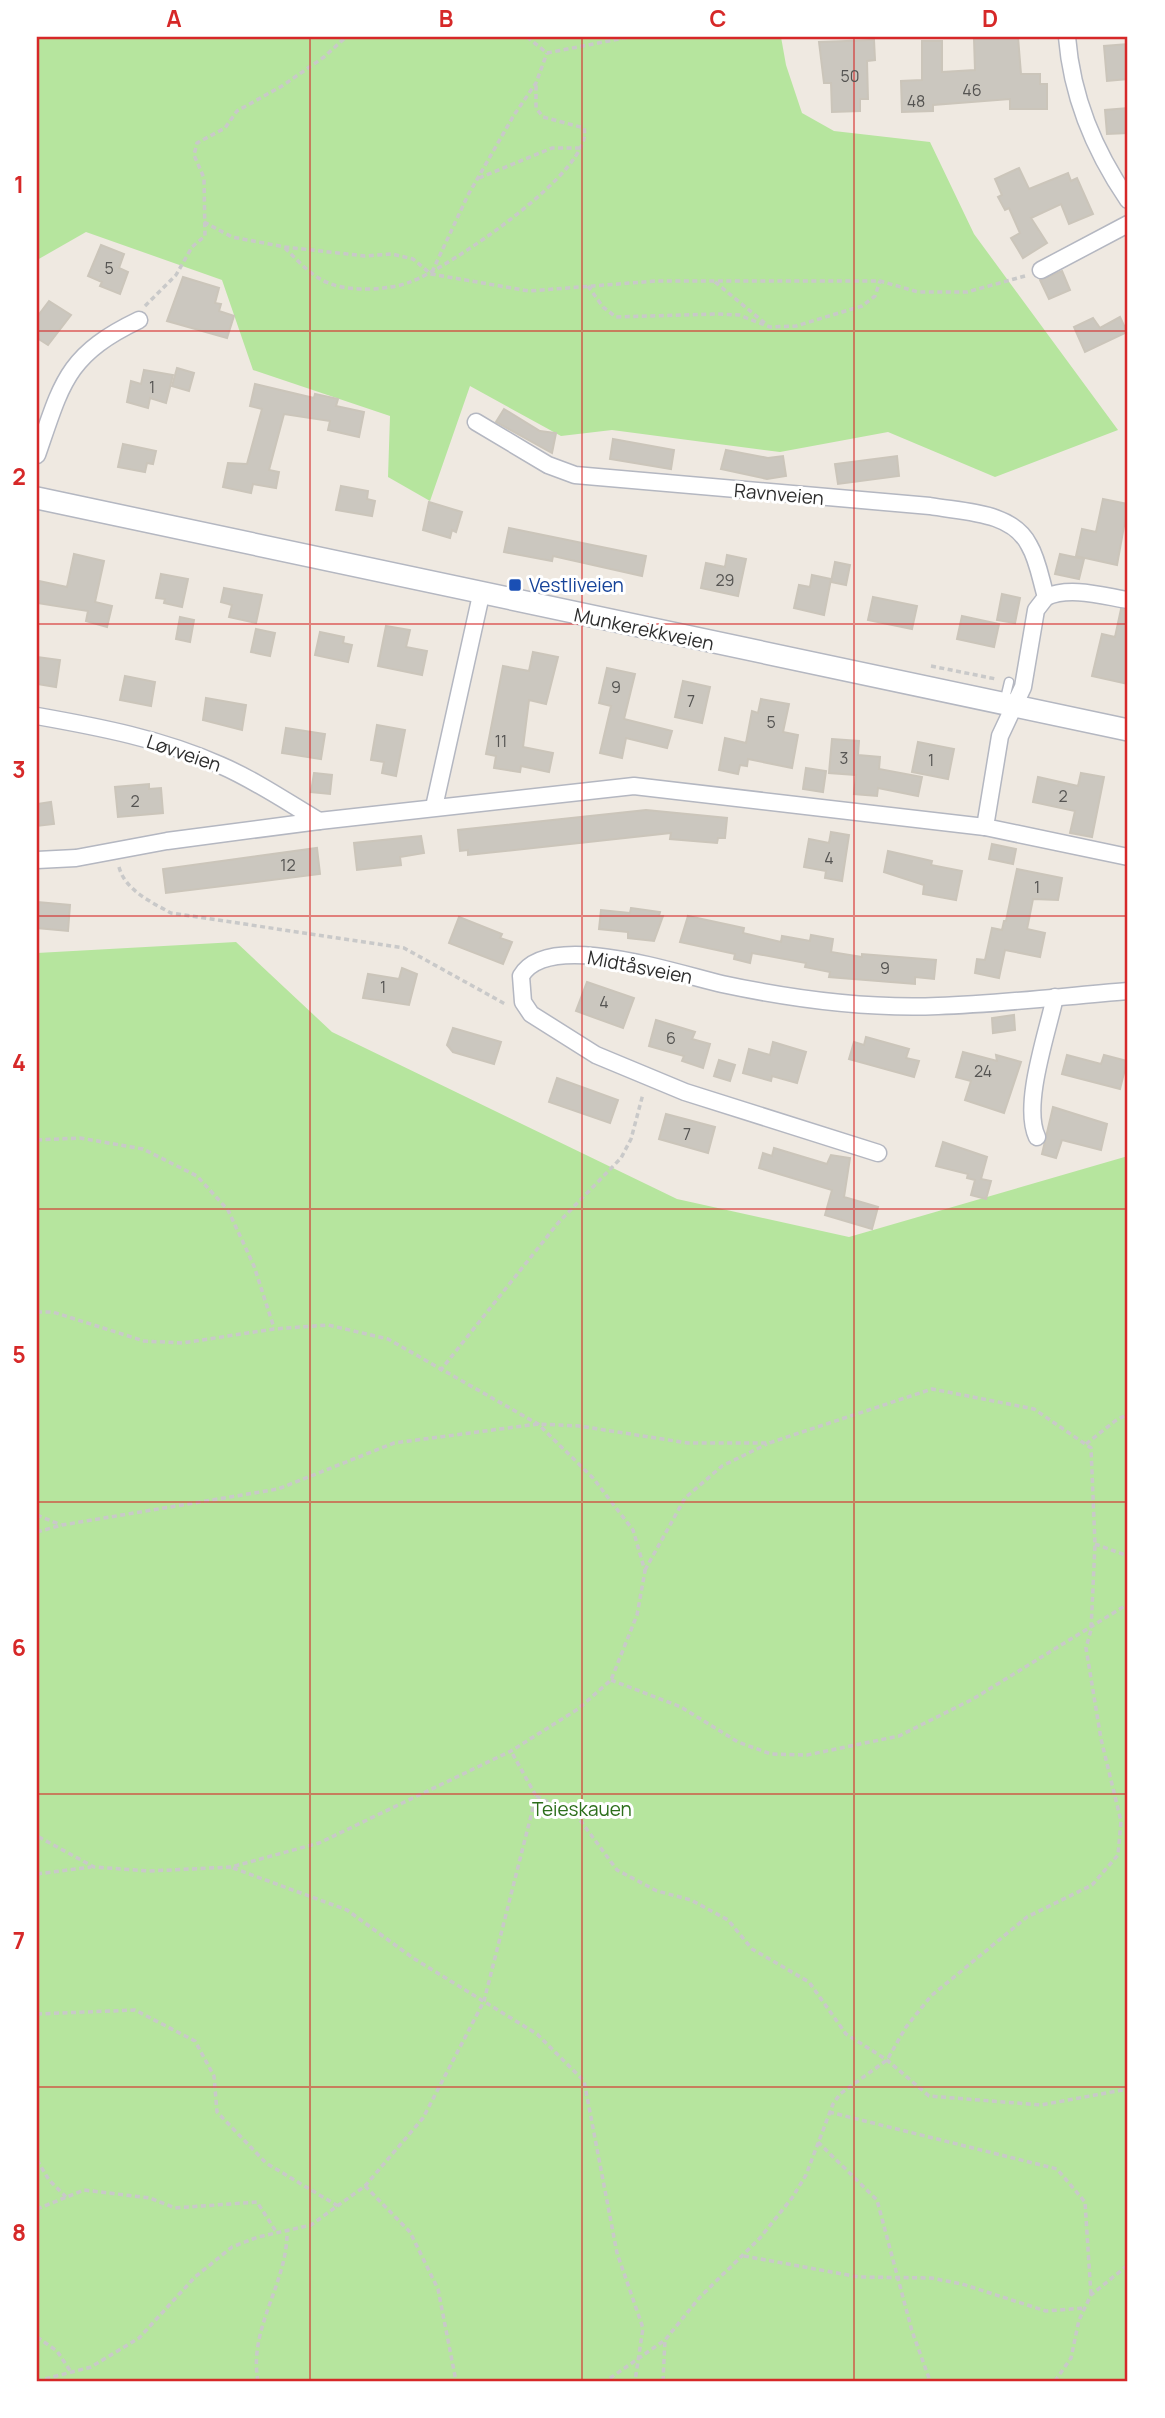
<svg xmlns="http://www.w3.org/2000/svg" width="1165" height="2418" font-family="Manrope,sans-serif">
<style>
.green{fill:#b6e59e}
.building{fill:#cbc7bf;stroke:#cbc5ba;stroke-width:2}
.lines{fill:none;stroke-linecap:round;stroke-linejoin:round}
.lane-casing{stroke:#b4b7c1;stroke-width:11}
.street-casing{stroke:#b4b7c1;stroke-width:19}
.secondary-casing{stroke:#b4b7c1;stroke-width:24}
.path{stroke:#c9c9c9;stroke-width:3.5;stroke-dasharray:5 3.5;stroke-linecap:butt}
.lane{stroke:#fff;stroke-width:8}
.street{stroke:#fff;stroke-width:16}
.secondary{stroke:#fff;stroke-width:21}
.grid{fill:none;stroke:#d62828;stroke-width:2;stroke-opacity:0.55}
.transit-dot{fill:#1a4fb4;stroke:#fff;stroke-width:2.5}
.labels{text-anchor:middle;stroke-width:6;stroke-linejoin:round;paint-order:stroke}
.number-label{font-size:16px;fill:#555452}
.street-label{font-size:19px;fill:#2e2e2e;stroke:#fff}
.transit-label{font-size:19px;fill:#164399;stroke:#fff;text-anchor:start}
.park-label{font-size:19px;fill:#2c6e1b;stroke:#fff}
.neatline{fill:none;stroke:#d62828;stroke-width:2.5}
.grid-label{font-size:23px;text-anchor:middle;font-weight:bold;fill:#d62828}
</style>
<rect width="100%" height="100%" fill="#efe9e1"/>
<g class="green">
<path d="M39 37H781L786 65 802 113 834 131 930 142 974 234 1118 430 995 477 888 432 780 452 612 430 561 436 470 386 430 501 388 477 390 416 253 370 222 280 86 232 37 260Z"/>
<path d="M236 942 332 1032 677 1199 849 1237 1128 1156V2381H37V953Z"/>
</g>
<g class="building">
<path d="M1018 37 1021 74H1040V84H1047V109H1010V99L933 105V111L902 112 901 81 922 80V41H942V72L975 70 974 39Z"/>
<path d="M874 40 875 60 867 61 868 99H860V111L832 112 831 83H824L819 42Z"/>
<path d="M1128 44V79L1107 81 1104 46Z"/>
<path d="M1128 108V133L1107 134 1105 110Z"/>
<path d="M1019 168 1029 189 1068 173 1071 181 1077 178 1093 214 1069 224 1061 204 1031 218 1047 243 1023 258 1011 238 1020 233 1009 208 1005 210 998 197 1002 195 995 179Z"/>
<path d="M101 245 124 254 119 268 128 272 120 294 100 286 102 282 88 276Z"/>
<path d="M1062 271 1070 290 1049 299 1040 280Z"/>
<path d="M183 277 219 288 215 303 221 304 219 311 234 316 227 338 167 321Z"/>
<path d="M49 301 71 315 48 345 37 338V317Z"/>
<path d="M1120 317 1127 332 1085 352 1074 327 1093 318 1100 328Z"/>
<path d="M177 368 194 373 189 391 172 386Z"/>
<path d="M144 370 173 375 166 403 150 398 148 408 127 402 131 381 141 384Z"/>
<path d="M255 384 314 398 315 394 338 399 336 406 364 412 359 437 328 430 330 421 284 414 269 470 279 472 276 488 253 484 251 493 223 487 228 463 247 464 262 409 250 406Z"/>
<path d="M504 409 540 431 556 433 552 453 496 422Z"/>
<path d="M613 439 674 450 671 469 610 459Z"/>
<path d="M123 444 156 451 153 464 147 463 145 472 118 467Z"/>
<path d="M726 450 768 458 783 456 786 476 767 479 721 469Z"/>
<path d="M897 456 899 476 838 484 835 464Z"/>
<path d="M341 486 368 491 367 499 375 501 372 516 336 510Z"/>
<path d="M1103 499 1128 504 1117 565 1076 556 1082 529 1096 532Z"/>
<path d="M429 502 462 512 456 532 452 530 450 538 423 530Z"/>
<path d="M509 528 646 556 642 576 553 556 552 561 504 552Z"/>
<path d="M74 554 104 561 95 602 112 606 107 627 86 621 88 611 37 603 39 581 67 587Z"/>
<path d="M1060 554 1084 559 1079 579 1055 574Z"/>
<path d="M727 555 746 559 738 596 701 588 706 563 725 567Z"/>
<path d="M835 562 850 565 846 585 831 582Z"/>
<path d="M161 574 188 579 182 607 164 603 165 599 156 598Z"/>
<path d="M812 575 831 579 824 615 794 608 799 585 810 587Z"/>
<path d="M224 588 262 595 256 623 229 617 232 605 221 602Z"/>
<path d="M1002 594 1020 598 1015 623 997 620Z"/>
<path d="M873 597 917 606 912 629 868 620Z"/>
<path d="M1121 609 1128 610V684L1092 676 1102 634 1115 637Z"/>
<path d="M962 616 999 624 994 647 957 639Z"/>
<path d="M180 617 194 620 190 642 176 639Z"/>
<path d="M386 626 410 630 406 647 427 651 422 675 378 666Z"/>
<path d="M256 629 275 633 270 656 251 652Z"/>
<path d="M320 632 344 637 343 643 352 645 348 662 315 655Z"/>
<path d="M533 652 558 657 546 704 529 700 523 747 553 753 549 772 521 766 520 772 494 768 496 756 486 754 503 666 529 671Z"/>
<path d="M37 657 60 660 56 687 37 684Z"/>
<path d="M607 668 635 674 624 719 672 731 667 748 626 738 622 758 600 753 611 706 599 703Z"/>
<path d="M125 676 155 682 151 706 120 700Z"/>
<path d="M683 681 710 687 702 723 675 717Z"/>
<path d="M206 698 246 705 242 730 203 720Z"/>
<path d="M761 699 789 704 783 732 798 735 792 768 748 759 747 766 740 765 738 774 719 770 725 738 746 743 752 711 758 713Z"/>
<path d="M377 725 405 730 396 776 382 773 384 762 371 760Z"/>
<path d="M286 728 325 734 321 759 282 753Z"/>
<path d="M832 739 859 741 858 755 880 757 879 769 922 777 918 796 878 788 877 796 854 794 856 775 829 773Z"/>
<path d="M918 742 954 749 948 779 912 772Z"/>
<path d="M806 768 826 771 823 792 803 789Z"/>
<path d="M314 773 332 775 330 794 311 792Z"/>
<path d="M1081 773 1104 777 1092 837 1070 833 1075 811 1033 802 1038 777 1078 786Z"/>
<path d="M149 784V789L161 788 163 813 118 817 115 787Z"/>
<path d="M51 802 54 824 37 826V804Z"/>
<path d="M646 810 727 818 725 838H718L717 843 670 839 671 833 468 855V850L460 851 458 830Z"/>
<path d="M831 832 849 835 842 881 825 878 826 871 804 867 809 839 829 843Z"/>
<path d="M421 836 424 853 400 857 401 865 357 870 354 843Z"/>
<path d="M992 844 1016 849 1013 864 989 859Z"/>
<path d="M317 848 320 874 166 893 163 869Z"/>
<path d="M888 851 932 861 931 865 962 871 956 900 923 894 924 885 884 872Z"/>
<path d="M1017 869 1062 878 1058 900 1033 899 1027 929 1045 933 1040 957 1005 950 999 978 975 973 977 959 985 960 992 928 1002 930 1004 921H1006Z"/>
<path d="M37 902 70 905 68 931 37 928Z"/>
<path d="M631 908 660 912 659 916H663L654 941 628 938V932L599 929 601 910 630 913Z"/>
<path d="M688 916 744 928 743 933 781 942 782 936 810 941 811 935 833 939 831 952 862 957V954L936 960 934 979 915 977V984L829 977 830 972 805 967 806 963 752 953 750 963 734 959 735 954 680 942Z"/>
<path d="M459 917 502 934 500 938 512 942 503 964 449 943Z"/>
<path d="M402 968 417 974 409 1005 363 998 368 974 399 979Z"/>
<path d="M587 982 634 998 623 1028 576 1011Z"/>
<path d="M1014 1015 1015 1030 993 1033 992 1018Z"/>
<path d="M656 1020 695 1032 692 1039 710 1044 703 1068 682 1061 684 1056 649 1046Z"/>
<path d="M453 1028 501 1042 494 1064 453 1052 447 1045Z"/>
<path d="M866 1037 909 1049 906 1058 919 1061 914 1077 849 1059 854 1042 864 1045Z"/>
<path d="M773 1042 806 1052 797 1083 772 1076 771 1081 743 1073 749 1049 770 1055Z"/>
<path d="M963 1052 997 1061 996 1055 1021 1062 1004 1113 965 1100 971 1081 956 1077Z"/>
<path d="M1067 1055 1101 1064 1104 1055 1127 1061 1120 1089 1062 1074Z"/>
<path d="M719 1060 735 1065 730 1081 714 1076Z"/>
<path d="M557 1078 618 1100 610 1123 549 1102Z"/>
<path d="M1053 1107 1107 1124 1101 1150 1062 1140 1056 1158 1042 1154Z"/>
<path d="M666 1114 715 1127 708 1153 659 1139Z"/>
<path d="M943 1142 987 1157 981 1179 991 1181 986 1199 971 1195 975 1180 967 1178 968 1174 936 1166Z"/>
<path d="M774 1148 827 1164 831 1155 850 1158 844 1197 878 1207 872 1229 825 1215 832 1190 759 1168 763 1153 772 1156Z"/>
</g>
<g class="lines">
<g class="lane-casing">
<path id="lane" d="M1004 703 1009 682"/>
</g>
<g class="street-casing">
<g id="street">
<path d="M1067 37C1072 98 1094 150 1128 200"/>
<path d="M1041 270 1128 224"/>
<path d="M476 422 548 465 575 475 930 506C962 512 1012 511 1029 545 1038 560 1041 581 1046 597L1036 610 1023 687 1000 736 985 827 1128 857"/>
<path d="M37 455C62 383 66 355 139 320"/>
<path d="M1046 597C1070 586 1103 596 1128 600"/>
<path d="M37 716C99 727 162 739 220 765 255 780 287 802 319 821"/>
<path d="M434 807 481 595"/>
<path d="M37 860 76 858 167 841 319 821 634 786 985 827"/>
<path d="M1037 1137C1022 1105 1047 1034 1055 997"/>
<path d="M878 1153 685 1092 596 1055 531 1014 523 1002 521 976C548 929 678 974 722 984 792 999 866 1009 938 1006 1001 1004 1065 996 1128 991"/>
</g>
</g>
<g class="secondary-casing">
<path id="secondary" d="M37 498 1128 730"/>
</g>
<g class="path">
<path d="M527 37 547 53 629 37"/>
<path d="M479 178 552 148H583"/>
<path d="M204 222 232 237 285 247 365 256 392 254 413 259 431 274 529 291 656 281H880L918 292H967L1025 276"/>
<path d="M285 248C298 261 313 278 331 284 352 292 390 290 410 282 447 269 596 169 584 128L543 117 536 108V83"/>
<path d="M432 272 468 195 514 115 536 83 547 53"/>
<path d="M715 282 766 324"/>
<path d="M588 286 603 307 616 317 717 314 739 315 770 327 796 326 862 306 875 296 880 281"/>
<path d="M145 306 176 275 192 247 205 236 204 178 194 155 197 143 225 128 237 111 282 86 324 57 346 37"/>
<path d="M931 666 996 679"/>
<path d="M119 867C125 890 151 902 171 913L404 948 507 1005"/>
<path d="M37 1140 80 1138 143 1149 197 1176 228 1210 254 1266 274 1328"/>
<path d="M37 1312H53L144 1341 182 1343 274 1329 328 1325 388 1339 538 1424 593 1478 633 1530 645 1571 637 1615 611 1680 578 1709 511 1751 319 1843 231 1867 149 1871 94 1867 37 1836"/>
<path d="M440 1371 558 1223 621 1158 631 1139 643 1094"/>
<path d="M1086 1444 1115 1421 1128 1414"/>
<path d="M37 1515 61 1525"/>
<path d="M37 1532 62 1525 278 1489 394 1443 538 1424 579 1426 688 1443H769L932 1389 1034 1409 1091 1448 1095 1544 1091 1630 1086 1648 1101 1739 1121 1821 1118 1855 1092 1885 1027 1917 931 1996 906 2027 887 2060 840 2094 833 2104 806 2175 792 2198 759 2239 700 2297 665 2340 606 2381"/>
<path d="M1095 1544 1128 1556"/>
<path d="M645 1570 685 1498 722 1466 767 1444"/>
<path d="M611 1680 681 1707 738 1742 771 1754 807 1755 899 1736 973 1699 1128 1604"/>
<path d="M536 1796 577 1816 617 1870 657 1891 691 1900 728 1920 752 1949 809 1982 846 2034 887 2060 929 2096 1041 2105 1128 2089"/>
<path d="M233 1868 347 1910 413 1958 537 2034 584 2081 617 2253 643 2328 635 2381"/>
<path d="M37 1874 91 1867"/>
<path d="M37 2014 135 2010 195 2041 214 2076 217 2112 266 2163 338 2206"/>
<path d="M829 2112 1057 2169 1085 2202 1091 2295"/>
<path d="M818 2142 877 2200 912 2331 930 2381"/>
<path d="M37 2160 49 2180 66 2197"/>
<path d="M365 2186 410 2232 438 2289 456 2381"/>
<path d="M37 2209 84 2190 150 2198 175 2208 257 2202 277 2233"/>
<path d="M744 2256 859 2277 931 2278 962 2284 1046 2311 1085 2308"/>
<path d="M37 2337 57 2351 71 2372"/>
<path d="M37 2381 91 2367 139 2338 195 2277 232 2247 258 2237 311 2225 365 2186 423 2118 484 2001 536 1796 511 1751"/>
<path d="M258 2381C248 2328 288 2283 287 2231"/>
<path d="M663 2381 665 2340"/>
<path d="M1055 2381 1071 2358 1079 2320 1091 2295 1128 2265"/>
</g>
<use href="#lane" class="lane"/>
<use href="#street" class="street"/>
<use href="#secondary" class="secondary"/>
</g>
<path class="grid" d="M310 37V2381M582 37V2381M854 37V2381M37 331H1128M37 624H1128M37 916H1128M37 1209H1128M37 1502H1128M37 1794H1128M37 2087H1128"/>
<rect class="transit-dot" x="508" y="578" width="14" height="14" rx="3.5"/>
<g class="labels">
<g class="number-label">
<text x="850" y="82">50</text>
<text x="972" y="96">46</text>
<text x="916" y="107">48</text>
<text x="109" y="274">5</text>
<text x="152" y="393">1</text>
<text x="725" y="586">29</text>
<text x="616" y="693">9</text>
<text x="691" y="707">7</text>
<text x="771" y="728">5</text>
<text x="501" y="747">11</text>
<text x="844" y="764">3</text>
<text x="931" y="766">1</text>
<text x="1063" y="802">2</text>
<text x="135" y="807">2</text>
<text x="829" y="864">4</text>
<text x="288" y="871">12</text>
<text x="1037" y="893">1</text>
<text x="885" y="974">9</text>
<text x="383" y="993">1</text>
<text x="604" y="1008">4</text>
<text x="671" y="1044">6</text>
<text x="983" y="1077">24</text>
<text x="687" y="1140">7</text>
</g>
<g class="street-label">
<text transform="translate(779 494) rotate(5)" y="7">Ravnveien</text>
<text transform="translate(644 629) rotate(12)" y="7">Munkerekkveien</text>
<text transform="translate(184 753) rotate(19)" y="7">Løvveien</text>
<text transform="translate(640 967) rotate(11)" y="7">Midtåsveien</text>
</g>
<g class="transit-label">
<text x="529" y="592">Vestliveien</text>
</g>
<g class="park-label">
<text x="582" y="1816">Teieskauen</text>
</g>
</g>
<rect width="1165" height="2418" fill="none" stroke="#ffffff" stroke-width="77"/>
<rect x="38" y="38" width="1088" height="2342" class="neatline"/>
<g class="grid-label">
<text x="174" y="27">A</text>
<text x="446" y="27">B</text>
<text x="718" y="27">C</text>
<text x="990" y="27">D</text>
<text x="19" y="193">1</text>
<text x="19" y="485">2</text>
<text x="19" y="778">3</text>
<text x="19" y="1071">4</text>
<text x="19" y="1363">5</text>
<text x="19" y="1656">6</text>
<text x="19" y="1949">7</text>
<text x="19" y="2241">8</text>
</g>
</svg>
